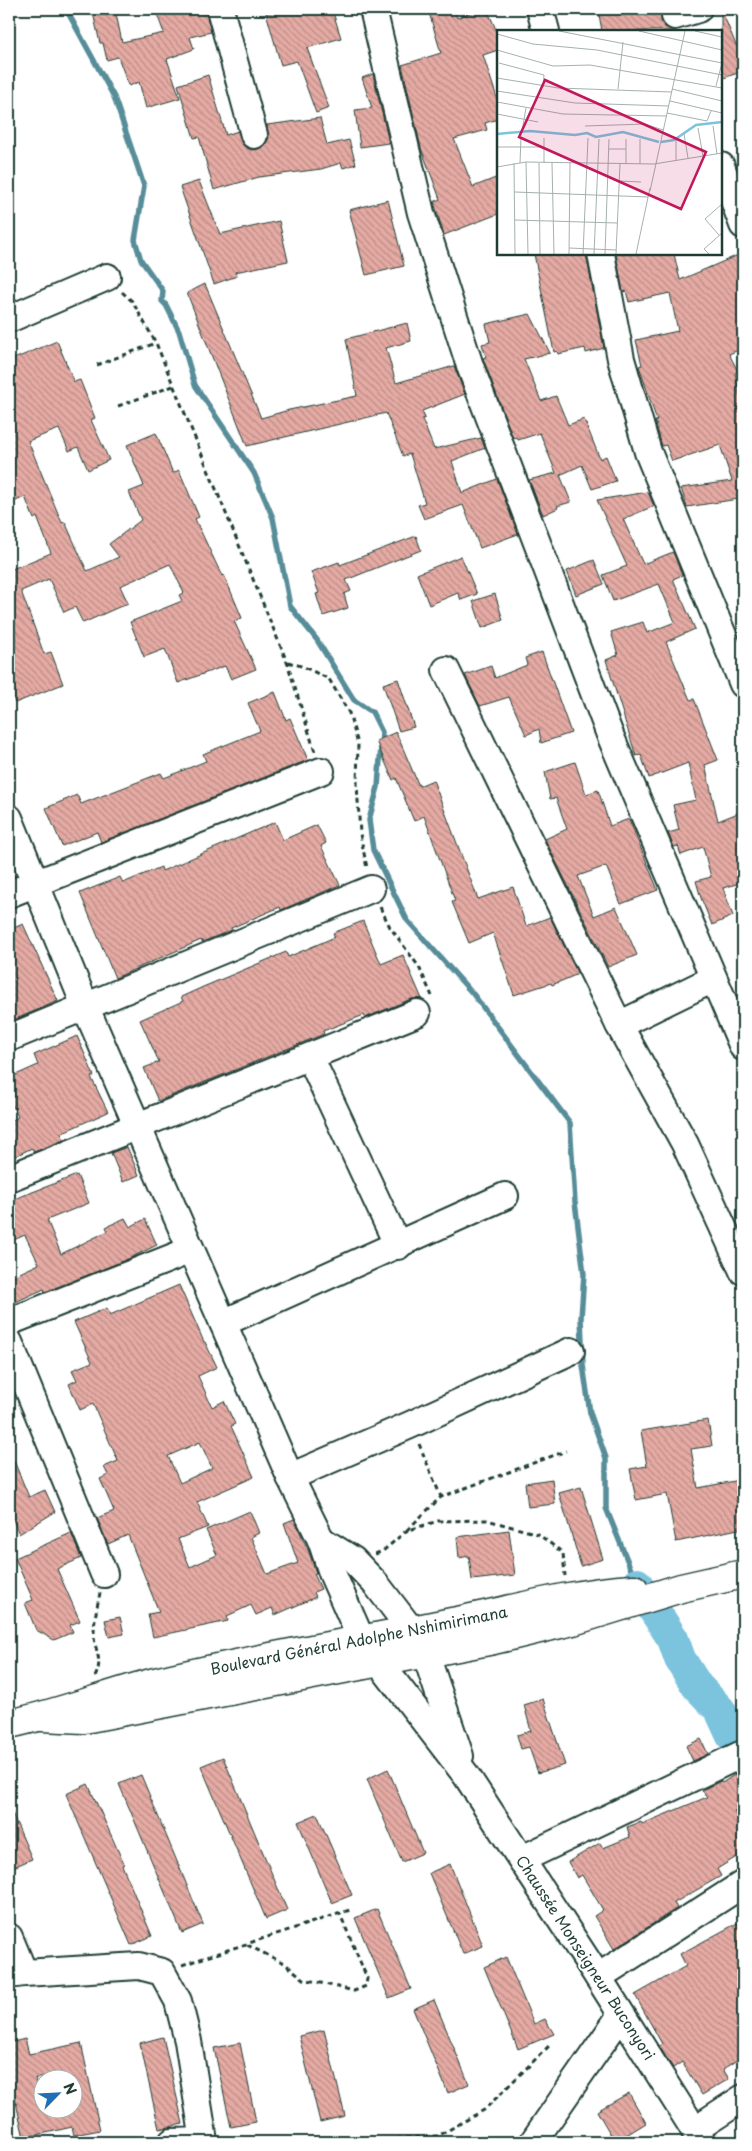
<svg xmlns="http://www.w3.org/2000/svg" width="752" height="2151" font-family="'Playpen Sans',sans-serif">
<style>
.lines{fill:none;stroke-linecap:round;stroke-linejoin:round}
.stream{stroke:#578d99;stroke-width:5.5}
.river{stroke:#7cc3dd;stroke-width:32}
.building{fill:url(#building-back-hatch);stroke:#1f3d34;fill-rule:evenodd}
.minor-casing{stroke:#1f3d34;stroke-width:30}
.major-casing{stroke:#1f3d34;stroke-width:31}
.path{stroke:#1f3d34;stroke-width:3;stroke-dasharray:5 4;stroke-linecap:butt}
.minor{stroke:#fff;stroke-width:26}
.major{stroke:#fff;stroke-width:28}
.labels{text-anchor:middle;stroke-width:4;stroke-linejoin:round;paint-order:stroke}
.street-label{font-size:15px;fill:#1f3d34;stroke:#fff}
.inset-river{fill:none;stroke:#7cc3dd;stroke-width:2.5}
.inset-road{fill:none;stroke:#a5b1ae;stroke-width:1}
.view{fill:#c2185b;fill-opacity:0.15;stroke:#c2185b;stroke-width:2.5}
.inset-edge{fill:none;stroke:#1f3d34;stroke-width:2.5}
</style>
<defs>
<pattern id="building-back-hatch" width="6" height="6" patternUnits="userSpaceOnUse" patternTransform="scale(1.25)"><rect width="6" height="6" fill="#e5aaa3"/><path d="M-1 5l2 2M0 0l6 6M5-1l2 2" fill="none" stroke="#b98c86"/></pattern>
</defs>
<rect width="100%" height="100%" fill="#fff"/>
<filter id="ink" filterUnits="userSpaceOnUse"><feTurbulence type="fractalNoise" baseFrequency=".02" numOctaves="2"/><feDisplacementMap in="SourceGraphic" scale="10" xChannelSelector="R" yChannelSelector="G"/><feConvolveMatrix kernelMatrix="1 2 1 2 8 2 1 2 1" color-interpolation-filters="sRGB"/></filter>
<g filter="url(#ink)">
<g class="lines">
<path class="stream" d="M66 9 114 97 134 156 144 186 135 240 141 260 163 291 162 301 166 305 179 331 195 385 254 473 273 518 290 606 317 640 354 700 372 712 382 732 378 787 369 820 373 850 407 920 473 994 570 1123 575 1202 584 1274 581 1318 583 1365 590 1413 606 1458V1508L636 1582"/>
<path class="river" d="M637 1584 673 1639 680 1659 697 1686 720 1710 732 1736 743 1737"/>
</g>
<g class="building">
<path d="M115 9 122 42 164 33 155 9H205L211 32 190 37 194 49 167 59 180 98 146 108 139 82 129 86 118 57 107 60 103 43H100L93 13Z"/>
<path d="M265 9H332L341 38 307 48 329 108 316 113 297 61 281 65Z"/>
<path d="M428 9H454L457 18 479 9H487L498 34V50L483 55 498 101V119L485 123 487 130 454 139 473 187 498 177V214L444 235 434 202 440 199 421 148 402 65 441 53Z"/>
<path d="M598 9H662L661 21 665 27 676 31H602Z"/>
<path d="M721 9 736 45 743 43V71L721 79Z"/>
<path d="M373 74 389 143 360 147 355 110 372 108 362 78Z"/>
<path d="M208 75 226 135 238 131 244 146 251 150 258 149 264 146 269 138 267 125 320 118 327 145 349 140 356 164 343 168 341 163 321 169 259 177 214 190 199 137 194 138 178 85Z"/>
<path d="M199 181 220 234 279 221 288 261 235 272 237 276 214 284 180 187Z"/>
<path d="M388 200 404 266 366 275 349 210Z"/>
<path d="M743 253V348L729 354 738 371 735 373 743 412V507H740L738 499 687 507 681 488 732 481 720 445 672 461 666 445 662 446 655 421H657L639 366 642 365 636 340 678 331 670 293 629 302 626 291 623 292 616 254H674L680 280Z"/>
<path d="M534 254H586L604 348 586 353 585 348 558 354 557 351 554 352Z"/>
<path d="M205 284 261 418 289 410 357 396 346 339 407 323 411 341 386 348 396 383 454 366 466 397 465 394 422 411 425 418 422 419 434 449 481 438 485 448 452 461 462 493 497 479 518 534 480 548 463 505 424 519 418 505 425 503 410 454 403 456 386 413 247 446 187 293Z"/>
<path d="M530 314 550 353 524 359 541 401 556 396 568 425 584 419 600 459 606 456 616 481 592 489 582 465 560 475 571 502 557 506 558 508 543 515 529 480 556 473 540 433 518 440 517 437 513 438 484 361 483 358 486 357 482 344 490 342 486 324Z"/>
<path d="M57 341 74 382 80 380 95 418 91 420 109 460 88 470 78 447 69 451 59 429 28 441 62 523 65 522 87 571 119 557 109 544 141 520 129 492 144 486 127 445 156 433 173 473 179 470 199 517 195 519 222 576 224 575 242 618 234 621 256 669 231 679 225 666 178 683 165 649 144 657 130 622 182 601 179 595 184 593 170 564 120 586 128 603 83 623 75 607 64 612 49 579 21 591 44 654 51 652 63 684 15 703 9 687V563L12 569 51 553 37 517 34 519 25 497 9 504V361Z"/>
<path d="M648 492 654 506 623 519 643 564 673 552 682 575 673 579 695 629 666 642 690 700 694 699 718 760 705 765 718 821 743 811V882L723 888 733 916 712 925 701 898 696 881 711 877 703 847 681 855 678 846 674 847 668 833 679 830 673 805 696 800 688 763 649 778 641 755 636 756 606 660 618 655 611 632 643 622 647 633 675 622 659 584 613 601 603 575 627 566 597 500Z"/>
<path d="M416 536 421 550 346 580 351 591 344 594 348 608 323 616 316 594 319 593 311 572 339 562 340 565Z"/>
<path d="M461 556 477 594 461 600 458 593 429 605 417 574Z"/>
<path d="M594 560 604 584 576 595 567 571Z"/>
<path d="M495 594 503 620 482 628 473 601Z"/>
<path d="M542 652 571 733 541 743 539 729 526 735 509 697 480 706 465 675 491 666 495 678 527 665 525 658Z"/>
<path d="M398 679 414 727 399 731 383 684Z"/>
<path d="M275 692 286 720 290 718 308 760 101 842 97 832 62 846 46 808 77 795 81 804 161 773 164 778 206 761 203 754 260 731 248 703Z"/>
<path d="M396 732 419 786 433 780 478 899 513 887 526 926 550 917 578 974 552 985 551 983 514 995 493 933 469 943 452 902 455 901 424 816 414 821 396 778 393 780 376 741Z"/>
<path d="M575 762 586 794 598 790 610 826 629 819 658 890 621 904 606 866 578 876 594 916 616 907 637 955 608 967 545 839 567 829 556 798 550 799 545 772Z"/>
<path d="M275 822 283 840 317 825 326 843 321 846 340 885 281 910 280 907 231 928 232 930 202 942 201 940 115 978 80 893 120 877 123 883 161 867 162 871Z"/>
<path d="M363 921 381 964 403 955 422 999H411L365 1018 364 1015 323 1031 324 1034 158 1101 144 1068 159 1062 140 1020 183 1001 181 997 203 987 286 952 288 957 335 937 333 933Z"/>
<path d="M23 924 58 1001 9 1022V930Z"/>
<path d="M77 1036 94 1076 91 1077 108 1112 61 1133 64 1140 34 1152 32 1148 9 1159V1122L18 1117 9 1097V1078L38 1065 34 1055Z"/>
<path d="M127 1147 139 1175 123 1182 111 1153Z"/>
<path d="M77 1175 89 1203 47 1220 61 1254 108 1231 106 1227 125 1218 130 1227 145 1219 157 1245 128 1259 45 1292 44 1289 9 1305V1278L39 1264 25 1235 9 1242V1201Z"/>
<path d="M179 1285 204 1342H205L217 1367 198 1376 212 1407 224 1401 235 1424 231 1426 254 1477 197 1502 208 1527 178 1539 190 1567 217 1555 206 1530 250 1511 259 1533 251 1537 267 1574 298 1563 284 1523 294 1519 309 1552 316 1573 314 1574 321 1589 314 1592 316 1597 275 1615 272 1608 256 1615 251 1605 227 1616 228 1621 153 1637 148 1614 159 1612 128 1535 108 1544 97 1518 114 1511 100 1479 108 1475 104 1467 118 1461 93 1404 80 1410 69 1384 77 1380 72 1370 92 1362 74 1322 107 1308 110 1315ZM200 1442 212 1468 180 1483 168 1456Z"/>
<path d="M708 1420 712 1446 691 1449 698 1488 740 1480 743 1497V1528L676 1542 667 1494 636 1500 630 1469 647 1466 641 1431Z"/>
<path d="M9 1449 29 1497 45 1490 55 1512 19 1534 9 1510Z"/>
<path d="M552 1479 555 1504 528 1507 525 1483Z"/>
<path d="M581 1487 603 1559 581 1566 559 1493Z"/>
<path d="M509 1530 515 1575 472 1580 469 1556 459 1558 457 1537Z"/>
<path d="M71 1533 81 1558 57 1569 80 1621 70 1625 73 1632 54 1640 36 1630 25 1603 33 1600 15 1558Z"/>
<path d="M120 1617 124 1634 109 1637 105 1620Z"/>
<path d="M543 1699 565 1765 538 1773 529 1747 521 1749 517 1735 531 1731 524 1705Z"/>
<path d="M701 1739 708 1754 693 1761 686 1746Z"/>
<path d="M223 1757 287 1910 266 1919 201 1766Z"/>
<path d="M388 1769 423 1853 402 1862 367 1779Z"/>
<path d="M737 1773 743 1783V1795L737 1799 741 1806 734 1811 743 1826V1853L717 1869 721 1876 674 1903 677 1908 614 1949 594 1916 603 1910 582 1875 577 1878 568 1862 600 1843 603 1848 630 1837 627 1827 641 1822 642 1824 707 1797 702 1790 721 1781 722 1783Z"/>
<path d="M141 1775 203 1924 182 1933 119 1784Z"/>
<path d="M88 1784 124 1864 122 1865 152 1936 131 1945 66 1794Z"/>
<path d="M9 1806 32 1859 9 1869Z"/>
<path d="M317 1814 352 1895 332 1903 298 1822Z"/>
<path d="M450 1864 483 1946 463 1954 429 1873Z"/>
<path d="M377 1909 411 1989 389 1998 355 1918Z"/>
<path d="M743 1920V2056L723 2069 729 2079 702 2095 682 2062 673 2068 659 2046 662 2044 635 1995 686 1966 680 1954Z"/>
<path d="M506 1957 534 2024 545 2019 554 2034 518 2049 484 1967Z"/>
<path d="M434 2000 469 2084 448 2093 413 2009Z"/>
<path d="M324 2030 345 2116 320 2122 299 2036Z"/>
<path d="M163 2037 183 2124 159 2129 140 2043Z"/>
<path d="M25 2039 29 2054 81 2043 100 2130 74 2135 72 2127 24 2138 9 2072V2043ZM35 2078H72V2108H42Z"/>
<path d="M240 2043 256 2122 231 2127 214 2048Z"/>
<path d="M629 2093 646 2123 615 2142 597 2111Z"/>
</g>
<g class="lines">
<g class="minor-casing">
<g id="minor">
<path d="M220 9 254 135"/>
<path d="M373 9 421 213 470 366 610 735 743 1047"/>
<path d="M540 9 546 31"/>
<path d="M675 16 698 9"/>
<path d="M721 166 743 225"/>
<path d="M601 254 621 359 648 452 743 684"/>
<path d="M9 319 107 277"/>
<path d="M446 670 619 1025 685 1144 743 1271"/>
<path d="M9 818 86 1008 290 1477 321 1540 332 1573 361 1639 466 1775 598 1977 702 2142"/>
<path d="M9 894 321 771"/>
<path d="M619 1025 713 979"/>
<path d="M9 1038 371 889"/>
<path d="M310 1057 398 1246"/>
<path d="M9 1178 417 1013"/>
<path d="M9 1322 191 1250"/>
<path d="M223 1323 505 1196"/>
<path d="M9 1342 104 1574"/>
<path d="M290 1477 410 1425 571 1351"/>
<path d="M321 1540 353 1560 376 1584 412 1631 425 1652 460 1756"/>
<path d="M522 1859 740 1755"/>
<path d="M9 1937 24 1973 9 1975"/>
<path d="M24 1973 139 1966 162 1972 178 2001 188 2041 204 2141 172 2142"/>
<path d="M598 1977 743 1884"/>
<path d="M694 2130 743 2098"/>
<path d="M533 2142 621 2015"/>
</g>
</g>
<g class="major-casing">
<g id="major">
<path d="M42 1717 84 1719 494 1640 573 1621 681 1588 743 1574"/>
<path d="M9 1724C57 1714 103 1696 151 1683 250 1658 352 1643 452 1622 512 1610 573 1592 634 1589"/>
</g>
</g>
<g class="path">
<path d="M122 292 132 301 156 343 287 662 315 752"/>
<path d="M97 365 156 343"/>
<path d="M118 406 173 386"/>
<path d="M288 662 304 667 329 679 349 713 358 744 357 784 360 834 367 868"/>
<path d="M380 907 390 927 419 967 432 996"/>
<path d="M419 1444 441 1497"/>
<path d="M407 1530 441 1497 566 1451"/>
<path d="M375 1554 383 1551 406 1531 438 1521 487 1520 538 1534 563 1553 565 1576"/>
<path d="M95 1677C104 1659 94 1651 94 1634 94 1620 97 1607 100 1593"/>
<path d="M247 1945 284 1963 304 1979 354 1991 366 1986 367 1978 340 1914"/>
<path d="M182 1965 350 1910"/>
<path d="M225 2141 252 2142"/>
<path d="M343 2142 438 2136 484 2110 551 2044"/>
</g>
<use href="#minor" class="minor"/>
<use href="#major" class="major"/>
</g>
</g>
<g class="labels">
<g class="street-label">
<text transform="translate(359 1641) rotate(-11)" y="5">Boulevard Général Adolphe Nshimirimana</text>
<text transform="translate(585 1958) rotate(57)" y="5">Chaussée Monseigneur Buconyori</text>
</g>
</g>
<g transform="translate(497 30)">
<rect width="225" height="225" fill="#fff"/>
<path class="inset-river" d="M0 104 33 101 78 105 90 103 99 107 126 102 162 112M164 112 177 110 199 95 225 92"/>
<path class="inset-road" d="M62 1 225 33M142 1 225 20M198 1 225 7M0 4 36 14 100 20 225 45M0 20 56 36 93 35 225 58M2 33 47 45 46 57M0 48 61 58 175 62M219 56 225 33M121 59 126 12M175 59 225 71M0 61 78 73 172 76M173 71 225 83M0 72 66 84 170 86M170 83 210 91 214 81M0 84 41 92M88 96 148 94 166 100M216 96 220 124M201 98 206 126M25 101 29 78M187 104 191 128M47 108V133M129 109V134M143 109V134M179 110V130M0 117H47M112 119H129M29 132 31 224M17 133 18 224M23 133 24 107M42 133 43 224M55 133 57 224M0 137 29 132 157 134 225 123M122 151 144 152M153 161 188 1M18 162 151 167M18 190 120 193M222 205 208 189 225 174M72 218 119 220M72 224 73 133M86 224 91 108M97 224 102 109M108 224 112 109M119 224 123 134M139 224 153 158M212 224 207 219 225 203"/>
<path class="view" d="M48 50 209 122 184 179 22 107Z"/>
<rect width="225" height="225" class="inset-edge"/>
</g>
<rect width="752" height="2151" fill="none" stroke="#fff" stroke-width="30"/>
<rect x="15" y="15" width="722" height="2121" fill="none" stroke="#1f3d34" stroke-width="2" filter="url(#ink)"/>
<g transform="translate(58 2094) rotate(66)"><circle r="24" fill="#ffffff" stroke="#a5b1ae"/>
<path d="M0-4L9 19L0 12L-9 19Z" fill="#1f6fb2"/>
<text y="-8" font-size="14" font-weight="bold" text-anchor="middle" fill="#1f3d34">N</text>
</g>
</svg>
